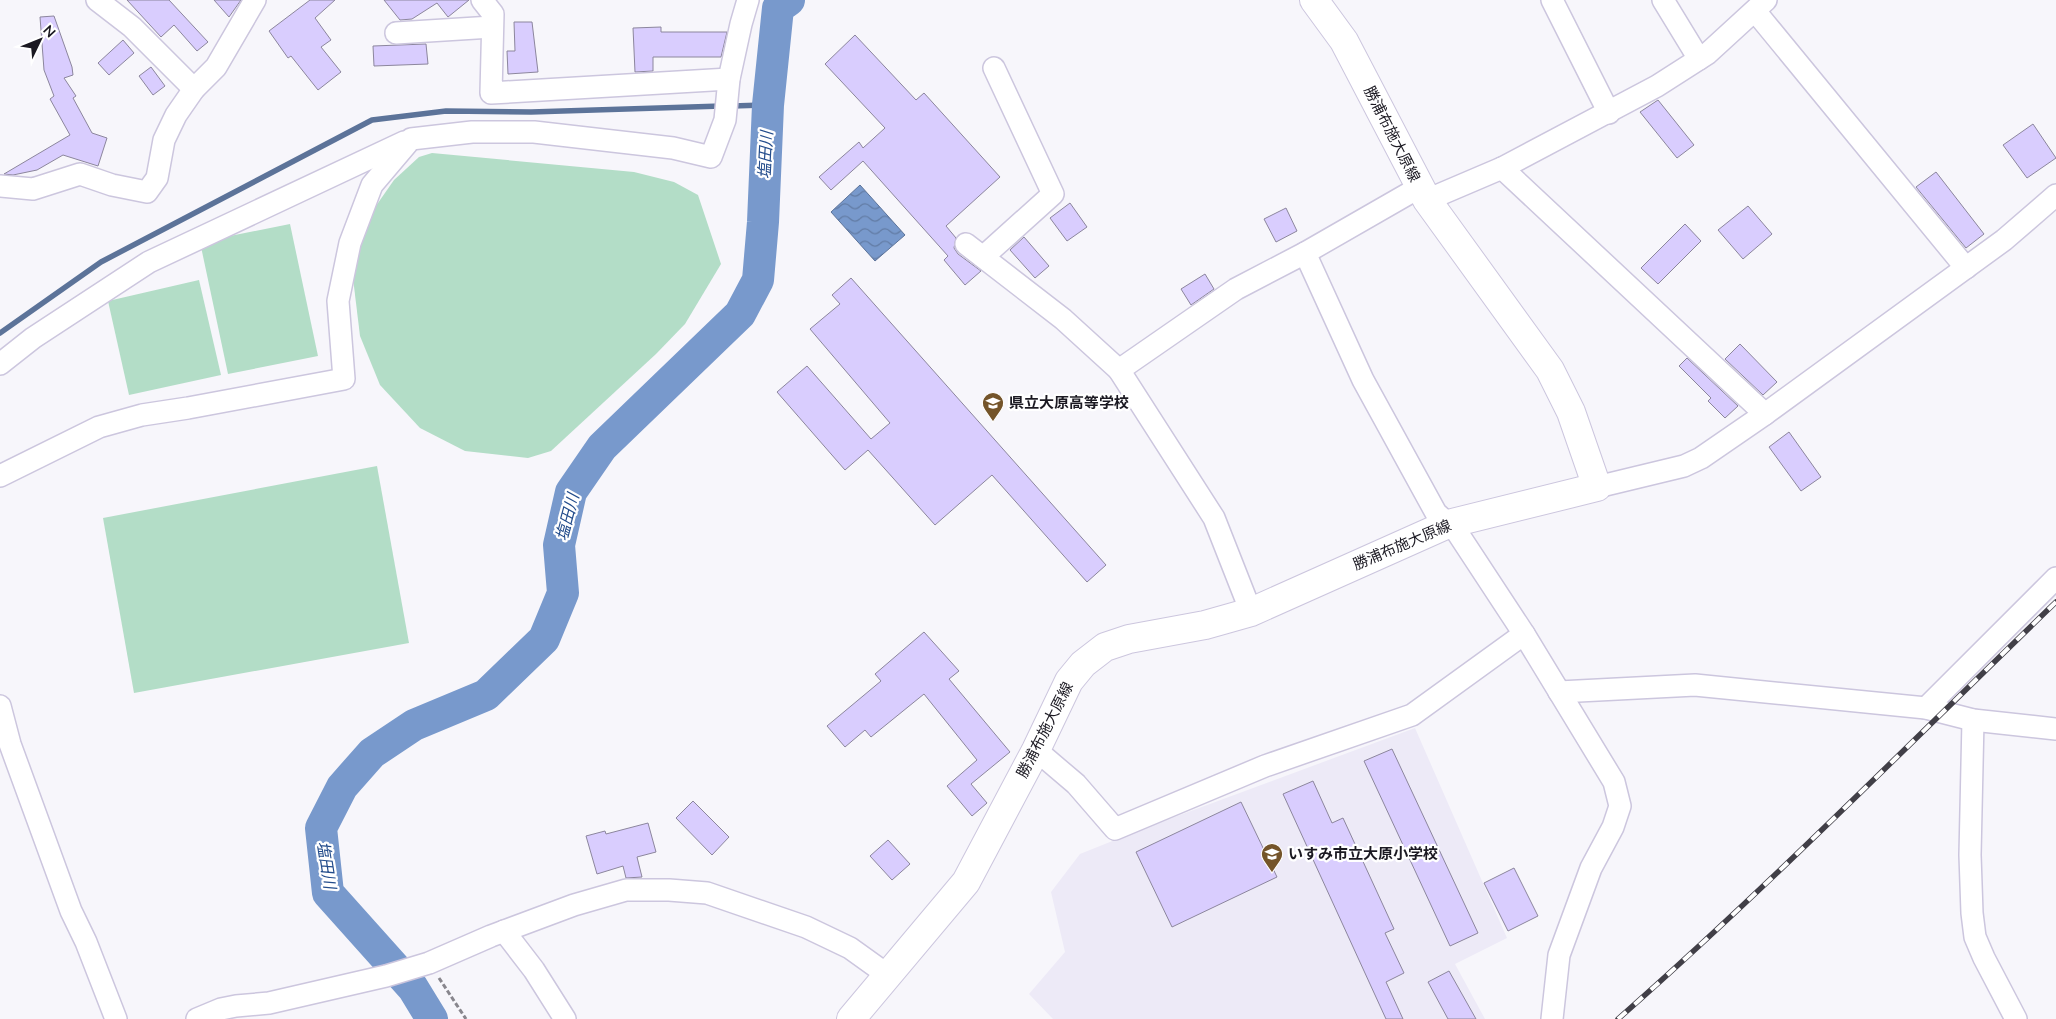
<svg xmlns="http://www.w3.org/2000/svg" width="2056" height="1019" font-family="Mulish,'Noto Sans JP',sans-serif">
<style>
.built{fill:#edeaf7}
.green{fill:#b3ddc7}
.water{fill:url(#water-waves);stroke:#5c7399}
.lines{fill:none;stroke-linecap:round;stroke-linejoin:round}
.stream{stroke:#5c7399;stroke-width:5.5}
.river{stroke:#7899cc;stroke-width:32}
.building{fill:#d9cdfe;stroke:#8c869d}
.minor-casing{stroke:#ccc6de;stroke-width:24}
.major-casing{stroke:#ccc6de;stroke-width:30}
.path{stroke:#88868d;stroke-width:3;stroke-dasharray:5 2.5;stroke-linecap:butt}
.minor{stroke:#fff;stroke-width:21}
.major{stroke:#fff;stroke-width:28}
.rail-casing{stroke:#413f47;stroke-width:5.5}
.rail{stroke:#fff;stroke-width:4;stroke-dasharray:11;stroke-linecap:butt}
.labels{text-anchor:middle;stroke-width:4.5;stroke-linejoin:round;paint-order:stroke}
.street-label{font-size:15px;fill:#1b1922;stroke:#fff}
.poi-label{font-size:15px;font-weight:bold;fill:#1b1922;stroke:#fff;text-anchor:start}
.water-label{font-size:16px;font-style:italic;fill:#234c8b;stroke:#fff}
</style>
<defs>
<pattern id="water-waves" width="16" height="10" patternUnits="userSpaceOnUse" patternTransform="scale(1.25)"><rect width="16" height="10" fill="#7899cc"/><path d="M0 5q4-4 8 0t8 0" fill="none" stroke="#627ca5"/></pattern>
</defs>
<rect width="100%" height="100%" fill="#f7f6fb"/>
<path class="built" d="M1415 728 1507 938 1455 964 1485 1019H1053L1029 994 1065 952 1051 892 1080 854 1145 828Z"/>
<g class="green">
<path d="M432 153 634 172 674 182 698 195 721 264 685 324 656 354 551 451 528 458 465 451 420 428 380 385 360 336 352 270 371 213 394 180 419 157Z"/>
<path d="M290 224 318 356 228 374 200 242Z"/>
<path d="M199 280 221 375 129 395 108 301Z"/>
<path d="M377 466 409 643 134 693 103 518Z"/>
</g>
<path class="water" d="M860 185 905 235 875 261 831 212Z"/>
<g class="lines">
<g class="stream">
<path d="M732 106 768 105"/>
<path d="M0 333 101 262 372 120 446 111 531 112 722 106"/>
</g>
<path class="river" d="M432 1019 413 988 328 893 321 828 342 787 372 753 414 725 486 695 544 639 563 593 559 545 571 492 602 447 740 314 758 280 763 222 768 105 778 8 789 0"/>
</g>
<g class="building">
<path d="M127 0H169L208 42 197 51 174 25 161 37Z"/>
<path d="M214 0H241L229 17Z"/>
<path d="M310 0H335L315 18 331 40 321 47 341 72 318 90 291 56 288 58 269 31Z"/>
<path d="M384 0H469L448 17 437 3 412 19 400 20Z"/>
<path d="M54 16 72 67 73 75 64 78 76 96 73 98 92 133 107 138 98 166 63 155 37 170 13 175 4 174 70 135 50 99 54 96 44 70 40 17Z"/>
<path d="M514 22H532L538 72 508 74 507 51H515Z"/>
<path d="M661 27V32H727L721 57H653V71L635 72 633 28Z"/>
<path d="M855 35 916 100 924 93 1000 177 946 226 956 238 954 248 958 254 981 271 965 285 944 260 948 256 863 161 831 190 819 177 859 142 863 148 885 128 825 64Z"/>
<path d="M123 40 134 53 109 75 98 63Z"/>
<path d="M426 44 428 64 374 66 373 46Z"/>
<path d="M151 67 165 86 153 95 139 76Z"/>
<path d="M1658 100 1694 145 1677 158 1640 112Z"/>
<path d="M2033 124 2056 158 2027 178 2003 145Z"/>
<path d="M1936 172 1984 234 1966 248 1916 187Z"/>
<path d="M1070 203 1087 227 1067 241 1050 218Z"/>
<path d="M1748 206 1772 234 1743 259 1718 230Z"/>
<path d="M1286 208 1297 231 1276 242 1264 219Z"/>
<path d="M1685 224 1701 241 1658 284 1641 268Z"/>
<path d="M1024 237 1049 266 1035 278 1010 250Z"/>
<path d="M1205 274 1214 289 1191 305 1181 289Z"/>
<path d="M851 278 1106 565 1087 582 992 475 935 525 868 450 845 470 777 392 807 366 871 439 890 423 810 329 840 304 832 295Z"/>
<path d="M1740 344 1777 382 1763 395 1725 359Z"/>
<path d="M1687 358 1738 406 1725 418 1708 401 1711 398 1679 366Z"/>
<path d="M1789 432 1821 477 1801 491 1769 447Z"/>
<path d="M924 632 959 671 949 679 1010 752 971 784 987 803 972 816 947 786 977 760 924 694 871 737 865 730 845 747 827 726 881 681 875 674Z"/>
<path d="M1392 749 1478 933 1450 946 1364 761Z"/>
<path d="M1313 781 1332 823 1343 818 1394 929 1385 933 1404 973 1386 982 1403 1019H1386L1283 794Z"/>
<path d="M693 801 729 837 712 855 676 818Z"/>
<path d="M1241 802 1277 877 1172 927 1136 852Z"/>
<path d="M648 823 656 852 637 857 642 877 626 878 623 866 597 874 586 836 605 831 606 834Z"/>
<path d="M888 840 910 864 892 880 870 856Z"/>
<path d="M1514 868 1538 916 1508 931 1484 883Z"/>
<path d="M1449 971 1476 1019H1448L1428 982Z"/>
</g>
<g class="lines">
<g class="minor-casing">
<g id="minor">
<path d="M97 0 132 27 194 89"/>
<path d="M482 0 493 14 491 93 729 79"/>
<path d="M1552 0 1609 113"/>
<path d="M1663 0 1699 59"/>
<path d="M1755 11 1966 268"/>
<path d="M396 33 492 27"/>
<path d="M1502 168 1765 414"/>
<path d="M0 186 33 189 80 174 112 185 147 192 157 178 164 140 176 115 194 89 216 67 255 0"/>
<path d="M1427 200 1502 168 1657 86 1707 54 1766 0"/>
<path d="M966 244 1063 319 1119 370"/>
<path d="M1305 253 1363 380 1436 513 1457 532 1524 634 1614 782 1620 806 1613 827 1591 868 1559 955 1552 1019"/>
<path d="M983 257 1053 194 994 68"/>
<path d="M0 364 33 338 149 262 404 142"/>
<path d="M0 476 99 427 142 415 188 408 344 379 338 301 350 243 372 185 411 139 472 132H534L673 148 711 157 725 120 729 79 741 24 748 0"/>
<path d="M1597 487 1684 466 1701 458 1765 414 2004 240 2056 195"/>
<path d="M1251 612 1214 518 1119 370 1236 289 1305 253 1420 187"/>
<path d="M1559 692 1695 685 1926 708 1973 720 2056 729"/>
<path d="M0 706 10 744 71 911 86 942 116 1019"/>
<path d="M1926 708 2056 578"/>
<path d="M1973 720 1970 855 1972 913 1975 937 1984 958 2016 1019"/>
<path d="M1036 750 1076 784 1115 829 1265 766 1412 715 1524 634"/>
<path d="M504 931 534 970 565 1019"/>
<path d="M197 1019 221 1009 236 1006 269 1003 386 976 429 963 491 936 574 905 626 890H669L707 893 806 927 850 948 889 976"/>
</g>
</g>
<g class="major-casing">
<path id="major" d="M851 1019 966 882 1036 750 1069 681 1083 664 1105 647 1129 639 1205 625 1251 612 1448 524 1597 487 1571 412 1550 370 1427 200 1344 41 1314 0"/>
</g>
<path class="path" d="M439 978 466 1019"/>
<use href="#minor" class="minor"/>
<use href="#major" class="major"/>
<g class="rail-casing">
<path id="rail" d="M1618 1019C1769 886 1911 742 2056 602"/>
</g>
<use href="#rail" class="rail"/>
</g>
<defs>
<g id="school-pin" transform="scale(1.125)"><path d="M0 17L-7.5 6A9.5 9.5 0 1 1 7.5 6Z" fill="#74542a" stroke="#fff"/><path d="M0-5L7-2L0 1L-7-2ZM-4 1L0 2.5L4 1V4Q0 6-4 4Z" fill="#fff"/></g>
</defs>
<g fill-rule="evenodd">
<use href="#school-pin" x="993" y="403"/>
<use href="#school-pin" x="1272" y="854"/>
</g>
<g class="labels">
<g class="street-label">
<text transform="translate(1392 134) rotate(63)" y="5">勝浦布施大原線</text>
<text transform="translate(1402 545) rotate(-23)" y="5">勝浦布施大原線</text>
<text transform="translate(1045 730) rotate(-63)" y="5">勝浦布施大原線</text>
</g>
<g class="poi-label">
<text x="1009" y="408">県立大原高等学校</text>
<text x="1288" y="859">いすみ市立大原小学校</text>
</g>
<g class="water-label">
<text transform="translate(765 155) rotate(-87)" y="6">塩田川</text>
<text transform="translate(567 517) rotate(-75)" y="6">塩田川</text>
<text transform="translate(327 865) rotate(81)" y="6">塩田川</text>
</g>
</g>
<g transform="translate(40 40) rotate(47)" stroke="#ffffff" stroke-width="4" paint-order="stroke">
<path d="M0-4L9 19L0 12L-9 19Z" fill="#1b1922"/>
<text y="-8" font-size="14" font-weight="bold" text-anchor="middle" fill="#1b1922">N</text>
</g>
</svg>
